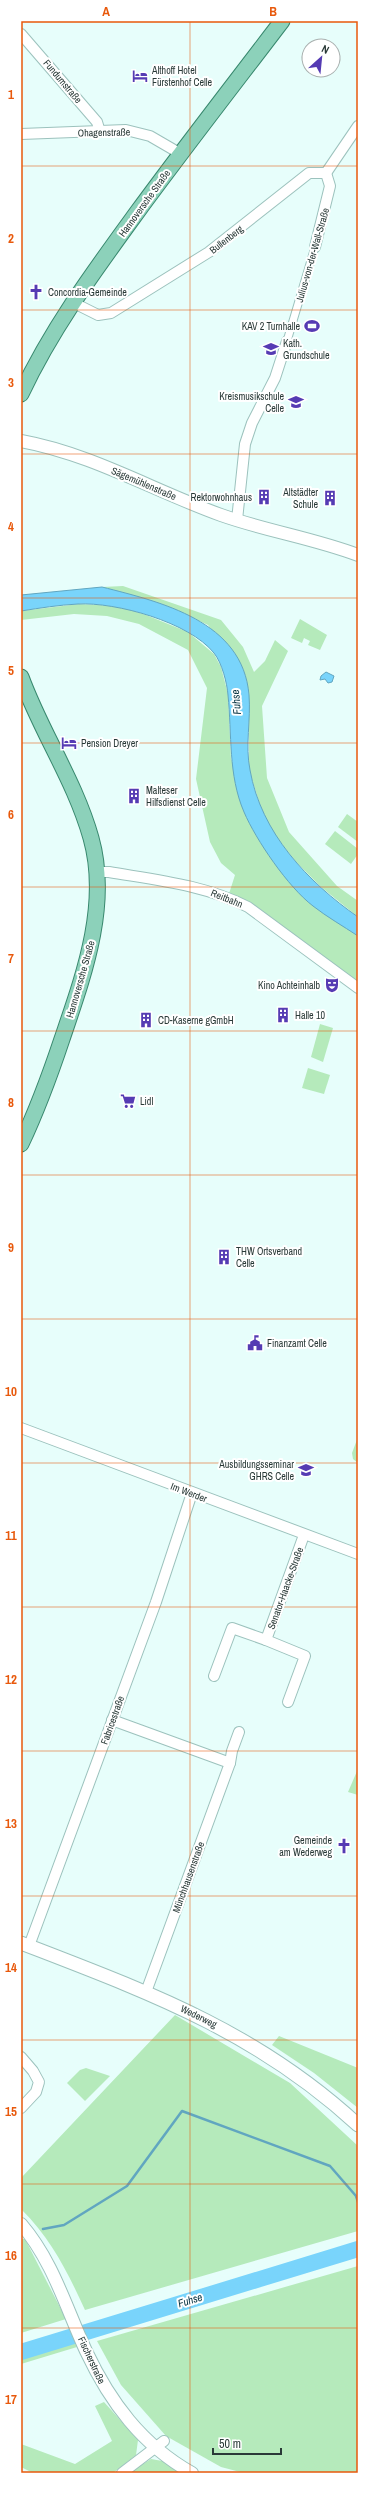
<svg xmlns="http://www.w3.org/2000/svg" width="379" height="2494" font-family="'Archivo Narrow',sans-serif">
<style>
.green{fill:#b5eabb}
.water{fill:#79d4fb;stroke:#61a6c0}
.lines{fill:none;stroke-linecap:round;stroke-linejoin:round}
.stream{stroke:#61a6c0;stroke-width:2.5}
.river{stroke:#79d4fb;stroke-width:16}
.pedestrian-casing{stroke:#9cc2bd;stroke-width:9}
.minor-casing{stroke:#9cc2bd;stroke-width:12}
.tertiary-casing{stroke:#9cc2bd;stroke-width:14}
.secondary-casing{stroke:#9cc2bd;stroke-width:15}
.primary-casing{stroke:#38886e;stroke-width:17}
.pedestrian{stroke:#fff;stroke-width:7}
.minor{stroke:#fff;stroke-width:10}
.tertiary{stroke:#fff;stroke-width:12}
.secondary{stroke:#fff;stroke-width:13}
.primary{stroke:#8cd1ba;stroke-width:15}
.grid{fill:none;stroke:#e8590c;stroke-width:1;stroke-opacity:0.55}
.labels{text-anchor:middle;stroke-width:4;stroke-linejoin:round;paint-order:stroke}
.poi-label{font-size:10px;fill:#293937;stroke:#fff;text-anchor:start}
.street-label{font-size:10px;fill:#293937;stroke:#fff}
.water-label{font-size:11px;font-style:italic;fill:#053140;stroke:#fff}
.neatline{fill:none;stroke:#e8590c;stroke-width:1.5}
.grid-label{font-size:13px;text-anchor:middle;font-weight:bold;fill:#e8590c}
</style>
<rect width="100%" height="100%" fill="#e7fefb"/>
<g class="green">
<path d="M123 586 221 620 243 647 254 672 265 661 275 640 288 651 262 706 267 778 289 832 337 886 358 901V917L321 887 296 862 273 833 261 808 249 770V694L244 677 208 625 162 604 102 587Z"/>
<path d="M79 604 118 606 146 615 188 632 214 654 221 667 228 694 231 759 312 905 358 936V989L271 925 227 900 235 875 221 863 210 842 196 779 207 688 188 650 139 624 107 616 74 614 21 620V611Z"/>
<path d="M300 619 327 635 320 650 308 645 310 641 304 638 302 643 291 638Z"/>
<path d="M347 814 358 822V842L338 827Z"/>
<path d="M335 831 358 849V854L351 864 325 844Z"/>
<path d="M320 1024 333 1028 323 1062 311 1057Z"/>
<path d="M308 1068 330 1075 324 1094 302 1088Z"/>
<path d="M358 1437V1463L353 1459 352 1453Z"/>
<path d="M358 1769V1795L348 1792Z"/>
<path d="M175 2015 290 2083 358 2146V2231L85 2310C67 2271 52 2240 21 2209V2178Z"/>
<path d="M279 2036 358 2068V2108L314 2073 272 2045Z"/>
<path d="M86 2068 110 2076 85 2101 67 2083 80 2070Z"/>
<path d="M21 2239H25L66 2319 21 2333Z"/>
<path d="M358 2266V2473H244L221 2467 166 2436 121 2385 97 2341Z"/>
<path d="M74 2341 77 2347 21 2364V2356Z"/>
<path d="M104 2402 138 2440 136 2455 113 2473H33L21 2467V2444L75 2464 112 2441 95 2406Z"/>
<path d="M151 2459 168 2462 185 2473H129Z"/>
</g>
<g class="water">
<path d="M102 587C161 602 243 621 249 695 251 719 245 746 250 770 261 833 308 882 358 917V936C343 926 327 917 313 906 288 887 256 840 244 812 228 775 232 734 228 695 227 683 222 663 214 653 189 622 116 602 78 604 59 605 40 608 21 611V595Z"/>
<path d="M326 672 334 676 332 682 328 683 325 679 320 680 321 676Z"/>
</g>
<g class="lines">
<path class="stream" d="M43 2229 64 2225 127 2186 182 2111 330 2166 356 2196 358 2202"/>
<path class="river" d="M21 2352 358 2249"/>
<g class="pedestrian-casing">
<path id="pedestrian" d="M287 341 315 247"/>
</g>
<g class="minor-casing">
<g id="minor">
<path d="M21 34 97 122 100 132"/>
<path d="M21 134 126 130 150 136 181 154"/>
<path d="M326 173 358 126"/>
<path d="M315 247 330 186 326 173"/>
<path d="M72 302 98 315 111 313 209 252 309 173H326"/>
<path d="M237 520 245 444 252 423 275 378 287 341"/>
<path d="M96 872H109C156 880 205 885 248 907L358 988"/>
<path d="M21 1428 358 1554"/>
<path d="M266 1640 305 1656 288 1702"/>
<path d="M214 1676 232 1628 266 1640 304 1535"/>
<path d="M112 1720 230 1763 146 1992"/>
<path d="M230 1763 232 1751 239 1732"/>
<path d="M29 1946 156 1602 192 1493"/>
<path d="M21 2057 33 2071 39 2082 36 2092 21 2108"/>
<path d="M122 2473 164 2441"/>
</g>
</g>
<g class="tertiary-casing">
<g id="tertiary">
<path d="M21 441C92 454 154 491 221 515 266 531 313 538 358 555"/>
<path d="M21 2224C53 2261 66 2308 86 2351 110 2402 142 2445 192 2473"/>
</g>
</g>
<g class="secondary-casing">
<path id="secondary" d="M21 1943C148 1992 256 2031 358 2125"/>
</g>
<g class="primary-casing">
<g id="primary">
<path d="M21 394C52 328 95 270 138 211 185 147 234 84 282 21"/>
<path d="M21 677C41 732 75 781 91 838 110 905 83 977 62 1039 50 1075 37 1110 21 1144"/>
</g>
</g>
<use href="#pedestrian" class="pedestrian"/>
<use href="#minor" class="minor"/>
<use href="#tertiary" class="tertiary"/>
<use href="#secondary" class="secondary"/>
<use href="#primary" class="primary"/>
</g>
<path class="grid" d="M190 21V2473M21 166H358M21 310H358M21 454H358M21 598H358M21 743H358M21 887H358M21 1031H358M21 1175H358M21 1319H358M21 1463H358M21 1607H358M21 1751H358M21 1896H358M21 2040H358M21 2184H358M21 2328H358"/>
<defs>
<g id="hotel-bare" transform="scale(1.2)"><path d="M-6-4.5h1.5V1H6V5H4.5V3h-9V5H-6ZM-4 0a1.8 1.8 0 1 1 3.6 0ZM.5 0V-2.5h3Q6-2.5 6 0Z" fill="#553bb3" stroke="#fff" stroke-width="2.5" paint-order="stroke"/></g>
<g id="church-bare" transform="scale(1.2)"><path d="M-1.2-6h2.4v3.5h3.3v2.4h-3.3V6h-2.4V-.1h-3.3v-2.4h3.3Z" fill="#553bb3" stroke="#fff" stroke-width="2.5" paint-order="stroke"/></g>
<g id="stadium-bare" transform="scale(1.2)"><path d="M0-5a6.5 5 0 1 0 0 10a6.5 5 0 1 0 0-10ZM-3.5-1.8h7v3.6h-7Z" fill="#553bb3" stroke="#fff" stroke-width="2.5" paint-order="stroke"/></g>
<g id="school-bare" transform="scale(1.2)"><path d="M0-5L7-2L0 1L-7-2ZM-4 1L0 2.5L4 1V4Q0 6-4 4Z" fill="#553bb3" stroke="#fff" stroke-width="2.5" paint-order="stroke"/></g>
<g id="building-bare" transform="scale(1.2)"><path d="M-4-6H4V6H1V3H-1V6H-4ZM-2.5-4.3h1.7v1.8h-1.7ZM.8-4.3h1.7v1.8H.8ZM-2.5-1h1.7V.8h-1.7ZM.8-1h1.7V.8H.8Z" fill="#553bb3" stroke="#fff" stroke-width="2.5" paint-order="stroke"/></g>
<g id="theatre-bare" transform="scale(1.2)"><path d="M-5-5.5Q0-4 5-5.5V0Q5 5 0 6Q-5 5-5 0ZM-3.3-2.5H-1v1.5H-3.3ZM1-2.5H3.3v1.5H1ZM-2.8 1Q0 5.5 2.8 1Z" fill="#553bb3" stroke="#fff" stroke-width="2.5" paint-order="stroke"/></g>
<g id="supermarket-bare" transform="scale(1.2)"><path d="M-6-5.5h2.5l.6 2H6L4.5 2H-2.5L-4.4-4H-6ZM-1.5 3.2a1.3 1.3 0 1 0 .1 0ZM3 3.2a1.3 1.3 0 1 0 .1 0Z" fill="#553bb3" stroke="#fff" stroke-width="2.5" paint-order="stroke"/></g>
<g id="civic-bare" transform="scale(1.2)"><path d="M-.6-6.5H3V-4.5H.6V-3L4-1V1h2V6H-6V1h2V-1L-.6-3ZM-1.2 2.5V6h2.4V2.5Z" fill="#553bb3" stroke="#fff" stroke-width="2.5" paint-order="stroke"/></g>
<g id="university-bare" transform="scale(1.2)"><path d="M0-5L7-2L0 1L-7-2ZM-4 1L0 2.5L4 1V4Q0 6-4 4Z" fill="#553bb3" stroke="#fff" stroke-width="2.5" paint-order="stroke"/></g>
</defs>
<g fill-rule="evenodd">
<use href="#hotel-bare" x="140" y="76"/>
<use href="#church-bare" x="36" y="292"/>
<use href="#stadium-bare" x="312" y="326"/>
<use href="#school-bare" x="271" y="349"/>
<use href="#school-bare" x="296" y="402"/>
<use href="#building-bare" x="264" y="497"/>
<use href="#building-bare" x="330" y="498"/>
<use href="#hotel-bare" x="69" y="743"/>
<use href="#building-bare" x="134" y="796"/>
<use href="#theatre-bare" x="332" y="985"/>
<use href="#building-bare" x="283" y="1015"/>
<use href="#building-bare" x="146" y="1020"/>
<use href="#supermarket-bare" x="128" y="1101"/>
<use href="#building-bare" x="224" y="1257"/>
<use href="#civic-bare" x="255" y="1343"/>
<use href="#university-bare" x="306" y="1470"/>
<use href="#church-bare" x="344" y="1846"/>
</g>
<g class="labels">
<g class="poi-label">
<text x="152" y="74">Althoff Hotel<tspan x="152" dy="12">Fürstenhof Celle</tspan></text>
<text x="48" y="296">Concordia-Gemeinde</text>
<text x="300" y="330" text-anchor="end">KAV 2 Turnhalle</text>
<text x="283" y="347">Kath.<tspan x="283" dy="12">Grundschule</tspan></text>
<text x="284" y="400" text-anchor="end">Kreismusikschule<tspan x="284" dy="12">Celle</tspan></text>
<text x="318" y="496" text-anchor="end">Altstädter<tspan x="318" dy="12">Schule</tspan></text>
<text x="252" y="501" text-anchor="end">Rektorwohnhaus</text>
<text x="81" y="747">Pension Dreyer</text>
<text x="146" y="794">Malteser<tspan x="146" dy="12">Hilfsdienst Celle</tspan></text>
<text x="320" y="989" text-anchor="end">Kino Achteinhalb</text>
<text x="295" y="1019">Halle 10</text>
<text x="158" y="1024">CD-Kaserne gGmbH</text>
<text x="140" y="1105">Lidl</text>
<text x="236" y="1255">THW Ortsverband<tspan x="236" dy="12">Celle</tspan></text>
<text x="267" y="1347">Finanzamt Celle</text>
<text x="294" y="1468" text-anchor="end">Ausbildungsseminar<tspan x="294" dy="12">GHRS Celle</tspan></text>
<text x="332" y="1844" text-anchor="end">Gemeinde<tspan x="332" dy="12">am Wederweg</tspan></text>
</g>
<g class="street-label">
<text transform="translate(63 81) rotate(50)" y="4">Fundumstraße</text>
<text transform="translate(104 132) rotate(-1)" y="4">Ohagenstraße</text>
<text transform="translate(144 203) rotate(-54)" y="4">Hannoversche Straße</text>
<text transform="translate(226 239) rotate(-38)" y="4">Bullenberg</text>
<text transform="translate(312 255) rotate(-74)" y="4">Julius-von-der-Wall-Straße</text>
<text transform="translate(144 483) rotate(23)" y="4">Sägemühlenstraße</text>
<text transform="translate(227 898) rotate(22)" y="4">Reitbahn</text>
<text transform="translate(80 979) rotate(-74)" y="4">Hannoversche Straße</text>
<text transform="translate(189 1492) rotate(21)" y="4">Im Werder</text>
<text transform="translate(285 1588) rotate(-70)" y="4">Senator-Haacke-Straße</text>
<text transform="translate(112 1720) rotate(-70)" y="4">Fabricestraße</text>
<text transform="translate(188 1877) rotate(-70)" y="4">Münchhausenstraße</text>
<text transform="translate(199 2016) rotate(26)" y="4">Wederweg</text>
<text transform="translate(92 2360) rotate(65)" y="4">Fischerstraße</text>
</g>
<g class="water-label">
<text transform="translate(236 702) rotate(-95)" y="4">Fuhse</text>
<text transform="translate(190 2300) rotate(-17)" y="4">Fuhse</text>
</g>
</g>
<rect width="379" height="2494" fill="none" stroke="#ffffff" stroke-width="44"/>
<g transform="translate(321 58) rotate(27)"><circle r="19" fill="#ffffff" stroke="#a9b0af"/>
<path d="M0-3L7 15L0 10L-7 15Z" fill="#553bb3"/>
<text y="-6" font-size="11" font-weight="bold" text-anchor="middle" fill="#293937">N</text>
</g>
<path d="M213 2448v6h68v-6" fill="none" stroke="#293937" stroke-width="2"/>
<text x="219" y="2448" font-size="12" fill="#293937" stroke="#ffffff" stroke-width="3" paint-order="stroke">50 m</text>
<rect x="22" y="22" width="335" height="2450" class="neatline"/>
<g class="grid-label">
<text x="106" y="16">A</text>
<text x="273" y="16">B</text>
<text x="11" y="99">1</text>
<text x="11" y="243">2</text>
<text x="11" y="387">3</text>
<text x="11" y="531">4</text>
<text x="11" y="675">5</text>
<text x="11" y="819">6</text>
<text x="11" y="963">7</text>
<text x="11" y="1107">8</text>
<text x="11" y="1252">9</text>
<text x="11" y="1396">10</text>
<text x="11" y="1540">11</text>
<text x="11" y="1684">12</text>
<text x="11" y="1828">13</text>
<text x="11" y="1972">14</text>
<text x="11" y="2116">15</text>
<text x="11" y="2260">16</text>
<text x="11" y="2404">17</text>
</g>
</svg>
